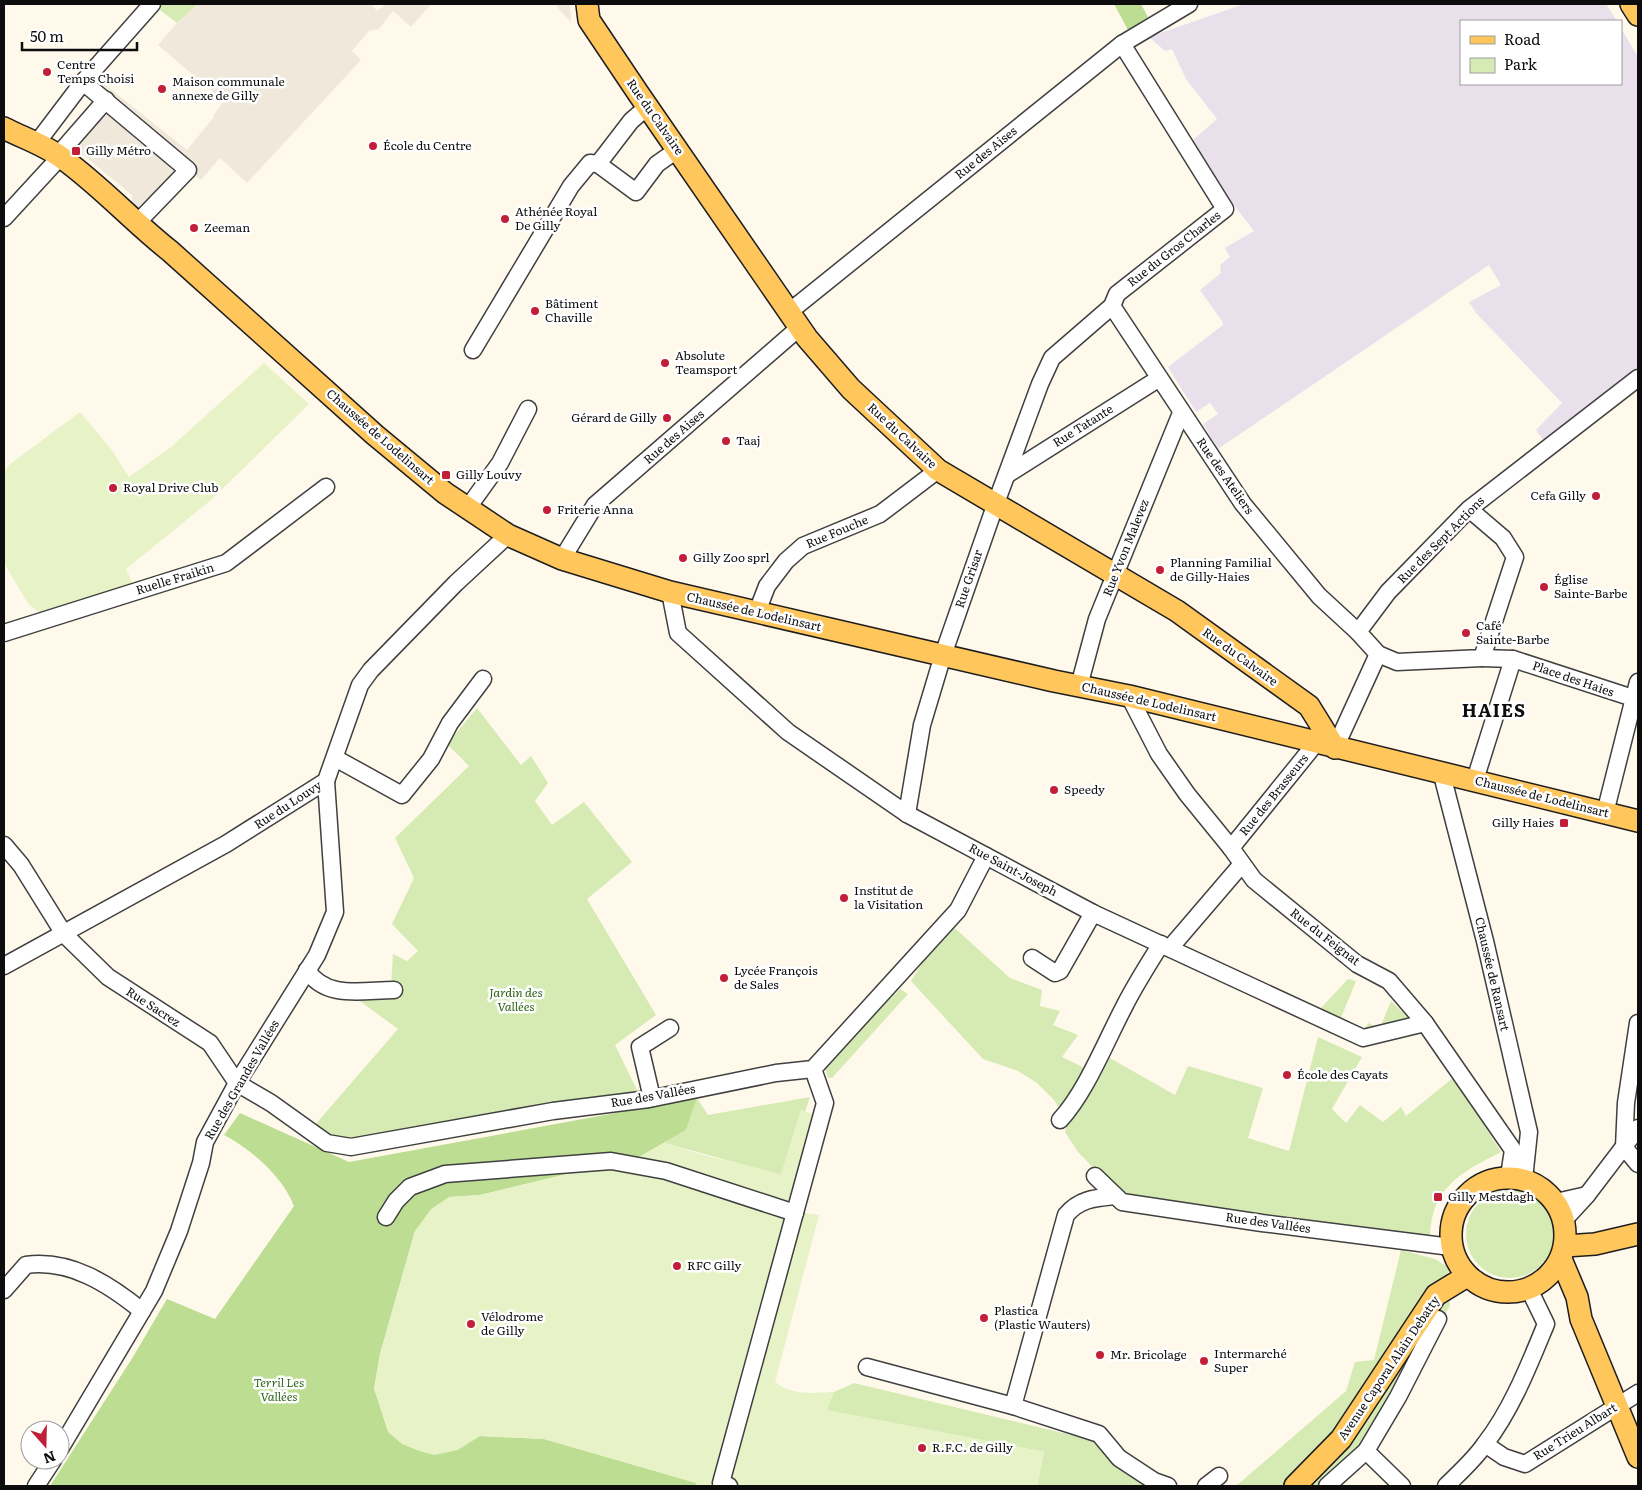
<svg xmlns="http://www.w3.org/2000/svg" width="1642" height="1490" font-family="Literata,serif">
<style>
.industrial{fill:#e9e0ec}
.green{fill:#d6ebb4}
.forest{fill:#bcdd92}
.pitch{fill:#e7f2c6}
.plaza{fill:#efe8db}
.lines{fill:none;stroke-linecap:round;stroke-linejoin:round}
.minor-casing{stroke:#404040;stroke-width:19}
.major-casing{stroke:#1e1e1e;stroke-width:24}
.minor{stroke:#fff;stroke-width:16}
.major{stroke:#ffc65c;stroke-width:21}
.poi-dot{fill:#c31e37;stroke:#fff;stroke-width:2}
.labels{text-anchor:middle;stroke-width:5;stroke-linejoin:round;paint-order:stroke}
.poi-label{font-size:12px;fill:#0d0d0d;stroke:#fff;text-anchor:start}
.street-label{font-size:12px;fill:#0d0d0d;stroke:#fff}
.park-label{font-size:12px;font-style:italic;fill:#32671a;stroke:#fff}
.district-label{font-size:18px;font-weight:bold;letter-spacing:1px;fill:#0d0d0d;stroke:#fff}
</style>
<rect width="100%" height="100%" fill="#fff9ec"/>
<path class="industrial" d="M1244 4H1606L1617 21H1461V84H1621V28L1638 57V372L1546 444 1536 430 1562 403 1476 313 1469 302 1501 285 1489 265 1218 449 1203 424 1218 414 1210 403 1196 412 1168 367 1223 325 1222 321 1200 290 1221 273 1220 265 1230 257 1225 248 1254 231 1187 145 1217 119 1186 79 1172 49 1165 51 1149 37Z"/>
<g class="green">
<path d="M157 4H198L177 23 155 6Z"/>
<path d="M477 708 521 765 531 756 548 783 535 801 552 825 584 802 632 862 587 899 656 1015 615 1045 638 1092 358 1142 322 1135 313 1127 398 1029 353 996 354 992 399 999 391 986 393 954 407 961 418 951 392 924 414 878 395 838 469 766 447 744Z"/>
<path d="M948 922 1010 978 1042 990 1040 1006 1060 1011 1053 1025 1078 1035 1062 1057 1091 1071 1108 1057 1175 1095 1188 1066 1263 1088 1248 1138 1289 1151 1318 1037 1362 1057 1332 1109 1346 1123 1360 1105 1383 1122 1401 1107 1406 1116 1454 1077 1501 1152C1460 1173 1430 1188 1430 1240L1127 1203 1078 1152 1065 1132 1069 1116H1064L1054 1100 1037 1083 1018 1071 983 1059 911 981Z"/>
<path d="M1348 979 1356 981 1340 1020 1318 1011Z"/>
<path d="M900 989 908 994 832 1078H828L824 1065Z"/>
<path d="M1391 1001 1416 1025 1365 1030 1368 1023 1380 1028Z"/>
<path d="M810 1097 805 1112 801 1110 781 1175 664 1143 686 1130 697 1098 708 1115Z"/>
<circle cx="1510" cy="1234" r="44"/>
<path d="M1401 1250 1435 1259 1451 1269 1399 1338 1349 1419 1293 1486H1236L1346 1391 1355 1362 1374 1360Z"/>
<path d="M1449 1297 1450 1306 1359 1449 1320 1486H1308L1341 1456 1359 1431 1427 1320Z"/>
<path d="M854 1383 1092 1440 1114 1465 1156 1486H1037L1044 1452 826 1410 834 1392Z"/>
</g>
<g class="forest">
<path d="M1114 4H1141L1148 17 1128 30Z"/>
<path d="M697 1098 686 1130 641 1156 480 1195 449 1197 415 1231 380 1354 374 1389 480 1436 544 1439 697 1483 696 1486H50L133 1357 167 1299 215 1319 294 1206C282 1176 252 1150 224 1135L240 1113 349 1162Z"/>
</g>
<g class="pitch">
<path d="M264 363 309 404 211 500 126 569 133 584 40 612 29 605 4 563V472L9 465 80 412 111 449 129 477 171 447Z"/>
<path d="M801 1110 821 1117 803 1213 819 1215 775 1382C791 1396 814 1393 834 1392L827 1410 1044 1452 1037 1486H696V1483L544 1439 480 1436 458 1450 434 1455 419 1451 402 1444 388 1432 374 1389 380 1354 415 1231 431 1209 449 1197 480 1195 641 1156 664 1143 703 1155 770 1171 781 1175Z"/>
</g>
<g class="plaza">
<path d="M198 4H371L377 11 386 4H431L411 27 393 11 379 29 369 31 352 51 361 60 247 183 220 158 201 180 179 162 154 202 140 211 132 204V195L71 145 114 108 89 87 97 78 187 150 214 117 213 116 224 101 158 45 177 23Z"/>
<path d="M555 4H570L571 22 563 14Z"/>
</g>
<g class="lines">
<g class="minor-casing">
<g id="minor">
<path d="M83 82 188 170 136 224"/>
<path d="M647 107 631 121 598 164 636 192 657 164 677 150"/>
<path d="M36 144 83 82 152 4"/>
<path d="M58 155 106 100"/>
<path d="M4 218 61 156"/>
<path d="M1112 306 1243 504 1319 596 1358 632"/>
<path d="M789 312 1122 44 1189 4"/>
<path d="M473 350 571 186 590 163 598 164"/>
<path d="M1008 474 1158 379"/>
<path d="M467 509 500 463 528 409"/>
<path d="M1469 509 1503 538 1515 557 1482 658 1397 662 1378 654 1358 632 1388 592 1469 509 1638 378"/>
<path d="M562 559 595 505 800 327"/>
<path d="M670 592 678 633 788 732 907 814 1093 913 1363 1038 1425 1023"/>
<path d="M757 612 767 586 786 561 803 546 880 514 938 470"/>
<path d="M4 633 226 563 326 487"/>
<path d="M1482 658 1513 659 1633 698"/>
<path d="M1079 686 1097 619 1181 413"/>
<path d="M1129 696 1159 754 1187 794 1231 848 1254 880 1357 964 1389 981 1425 1023 1513 1150 1509 1176"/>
<path d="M1335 748 1378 654"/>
<path d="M335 758 402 795 431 759 450 723 483 679"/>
<path d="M1441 771 1485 941 1529 1132 1524 1179"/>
<path d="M1475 780 1513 659"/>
<path d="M1605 813 1638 682"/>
<path d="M907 814 922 725 943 655 996 503 1040 384 1052 358 1112 306 1117 294 1225 209 1122 44"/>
<path d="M4 845 21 865 64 934 108 977 210 1043 237 1083 271 1103 327 1143 351 1147 553 1111 649 1099 776 1073 813 1069 958 910 986 856"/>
<path d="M1231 848 1316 743"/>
<path d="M1170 948 1242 864"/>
<path d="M1032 958 1055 973 1060 971 1093 913"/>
<path d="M4 966 226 844 326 781 360 685 371 670 456 583 508 535"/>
<path d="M307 970C326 1000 363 990 394 990"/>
<path d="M652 1098 640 1047 670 1028"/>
<path d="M1060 1120C1086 1092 1106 1041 1124 1007 1135 985 1148 965 1161 944"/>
<path d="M1624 1147 1626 1103 1638 1023"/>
<path d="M1624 1147 1638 1164"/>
<path d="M1095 1176 1122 1202 1262 1223 1451 1247"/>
<path d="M1115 1196C1095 1198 1079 1199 1066 1215L1013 1406 1099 1434 1119 1458 1154 1481 1168 1486"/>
<path d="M1556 1202 1587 1195"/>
<path d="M386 1217 396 1201 410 1187 445 1174 611 1161 666 1171 795 1213"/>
<path d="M1564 1220 1587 1195 1638 1128"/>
<path d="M4 1290 26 1265C70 1259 109 1284 142 1311"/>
<path d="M867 1367 1013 1406"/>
<path d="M1485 1444 1504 1457 1525 1464 1638 1393"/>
<path d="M60 1449 154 1291 179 1231 201 1163 205 1142 237 1083 317 955 335 912 326 781"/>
<path d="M36 1486 53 1460"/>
<path d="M729 1486 721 1483 825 1103 813 1069"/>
<path d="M1206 1486 1219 1476"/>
<path d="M1327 1486 1366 1451"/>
<path d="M1402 1486 1366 1451 1398 1397 1438 1319"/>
<path d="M1446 1486C1459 1473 1474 1460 1485 1444 1512 1409 1529 1365 1546 1324L1529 1289"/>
</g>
</g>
<g class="major-casing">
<g id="major">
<path d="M587 4 589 20 638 93 807 338 851 389 938 470 1177 611 1309 706 1335 748"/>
<path d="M1631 4 1638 15"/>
<path d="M4 128C23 138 45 145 62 158 101 186 133 222 170 251L375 435 445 493 508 535 562 559 670 592 1054 681 1129 696 1638 821"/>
<circle cx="1508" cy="1235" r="57"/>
<path d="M1565 1246 1595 1244 1638 1234"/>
<path d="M1561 1259 1577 1297 1581 1319 1638 1457"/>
<path d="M1295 1486 1341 1439 1436 1295 1467 1276"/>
</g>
</g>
<use href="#minor" class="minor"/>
<use href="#major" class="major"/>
</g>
<g class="poi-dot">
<circle cx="47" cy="72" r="5"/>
<circle cx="162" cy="89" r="5"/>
<circle cx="373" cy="146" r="5"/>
<rect x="71" y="146" width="10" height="10" rx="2.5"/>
<circle cx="505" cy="219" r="5"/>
<circle cx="194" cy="228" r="5"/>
<circle cx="535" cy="311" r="5"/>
<circle cx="665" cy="363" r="5"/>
<circle cx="667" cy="418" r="5"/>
<circle cx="726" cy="441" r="5"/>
<rect x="441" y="470" width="10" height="10" rx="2.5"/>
<circle cx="113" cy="488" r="5"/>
<circle cx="1596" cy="496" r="5"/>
<circle cx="547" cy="510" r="5"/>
<circle cx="683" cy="558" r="5"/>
<circle cx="1160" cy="570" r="5"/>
<circle cx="1544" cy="587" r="5"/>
<circle cx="1466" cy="633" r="5"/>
<circle cx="1054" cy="790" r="5"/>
<rect x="1559" y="818" width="10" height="10" rx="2.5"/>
<circle cx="844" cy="898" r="5"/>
<circle cx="724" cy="978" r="5"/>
<circle cx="1287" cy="1075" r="5"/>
<rect x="1433" y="1192" width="10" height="10" rx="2.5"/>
<circle cx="677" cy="1266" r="5"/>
<circle cx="984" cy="1318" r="5"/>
<circle cx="471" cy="1324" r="5"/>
<circle cx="1100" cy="1355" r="5"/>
<circle cx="1204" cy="1361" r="5"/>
<circle cx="922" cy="1448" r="5"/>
</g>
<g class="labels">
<g class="poi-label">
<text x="57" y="69">Centre<tspan x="57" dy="14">Temps Choisi</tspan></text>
<text x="172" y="86">Maison communale<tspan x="172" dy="14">annexe de Gilly</tspan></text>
<text x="383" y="150">École du Centre</text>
<text x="86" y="155">Gilly Métro</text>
<text x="515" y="216">Athénée Royal<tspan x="515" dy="14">De Gilly</tspan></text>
<text x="204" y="232">Zeeman</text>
<text x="545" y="308">Bâtiment<tspan x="545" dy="14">Chaville</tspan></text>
<text x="675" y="360">Absolute<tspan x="675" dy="14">Teamsport</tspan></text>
<text x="657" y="422" text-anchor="end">Gérard de Gilly</text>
<text x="736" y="445">Taaj</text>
<text x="456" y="479">Gilly Louvy</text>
<text x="123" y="492">Royal Drive Club</text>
<text x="1586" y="500" text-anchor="end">Cefa Gilly</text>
<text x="557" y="514">Friterie Anna</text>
<text x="693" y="562">Gilly Zoo sprl</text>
<text x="1170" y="567">Planning Familial<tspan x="1170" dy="14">de Gilly-Haies</tspan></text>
<text x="1554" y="584">Église<tspan x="1554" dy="14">Sainte-Barbe</tspan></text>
<text x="1476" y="630">Café<tspan x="1476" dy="14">Sainte-Barbe</tspan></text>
<text x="1064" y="794">Speedy</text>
<text x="1554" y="827" text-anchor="end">Gilly Haies</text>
<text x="854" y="895">Institut de<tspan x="854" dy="14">la Visitation</tspan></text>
<text x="734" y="975">Lycée François<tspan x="734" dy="14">de Sales</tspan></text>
<text x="1297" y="1079">École des Cayats</text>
<text x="1448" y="1201">Gilly Mestdagh</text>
<text x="687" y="1270">RFC Gilly</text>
<text x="994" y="1315">Plastica<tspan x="994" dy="14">(Plastic Wauters)</tspan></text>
<text x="481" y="1321">Vélodrome<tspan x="481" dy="14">de Gilly</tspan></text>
<text x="1214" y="1358">Intermarché<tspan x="1214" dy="14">Super</tspan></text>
<text x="1110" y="1359">Mr. Bricolage</text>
<text x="932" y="1452">R.F.C. de Gilly</text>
</g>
<g class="street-label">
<text transform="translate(655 117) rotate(55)" y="4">Rue du Calvaire</text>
<text transform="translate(986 153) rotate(-39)" y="4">Rue des Aises</text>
<text transform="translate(1174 249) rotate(-38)" y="4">Rue du Gros Charles</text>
<text transform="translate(1083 426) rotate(-32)" y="4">Rue Tatante</text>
<text transform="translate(902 436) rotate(43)" y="4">Rue du Calvaire</text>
<text transform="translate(380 437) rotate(41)" y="4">Chaussée de Lodelinsart</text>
<text transform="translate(674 437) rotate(-41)" y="4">Rue des Aises</text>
<text transform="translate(1225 476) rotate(55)" y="4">Rue des Ateliers</text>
<text transform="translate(837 532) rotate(-23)" y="4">Rue Fouche</text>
<text transform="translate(1441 540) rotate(-45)" y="4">Rue des Sept Actions</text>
<text transform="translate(1126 548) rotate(-68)" y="4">Rue Yvon Malevez</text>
<text transform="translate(175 579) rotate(-17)" y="4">Ruelle Fraikin</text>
<text transform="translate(969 579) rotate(-71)" y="4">Rue Grisar</text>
<text transform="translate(754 612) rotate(13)" y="4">Chaussée de Lodelinsart</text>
<text transform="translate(1240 657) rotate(36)" y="4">Rue du Calvaire</text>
<text transform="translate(1573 679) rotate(19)" y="4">Place des Haies</text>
<text transform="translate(1149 702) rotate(13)" y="4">Chaussée de Lodelinsart</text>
<text transform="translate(1274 795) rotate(-51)" y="4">Rue des Brasseurs</text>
<text transform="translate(1542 797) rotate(14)" y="4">Chaussée de Lodelinsart</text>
<text transform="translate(288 805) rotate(-33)" y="4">Rue du Louvy</text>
<text transform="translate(1013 870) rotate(28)" y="4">Rue Saint-Joseph</text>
<text transform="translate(1325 937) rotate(38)" y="4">Rue du Feignat</text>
<text transform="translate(1492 974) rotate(77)" y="4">Chaussée de Ransart</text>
<text transform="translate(153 1007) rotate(33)" y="4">Rue Sacrez</text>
<text transform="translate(242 1080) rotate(-60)" y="4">Rue des Grandes Vallées</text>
<text transform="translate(653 1096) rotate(-10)" y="4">Rue des Vallées</text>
<text transform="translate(1268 1223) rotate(8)" y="4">Rue des Vallées</text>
<text transform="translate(1389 1368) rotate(-56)" y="4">Avenue Caporal Alain Debatty</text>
<text transform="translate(1575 1432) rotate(-32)" y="4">Rue Trieu Albart</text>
</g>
<g class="park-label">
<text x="516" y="997">Jardin des<tspan x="516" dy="14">Vallées</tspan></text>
<text x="279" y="1387">Terril Les<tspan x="279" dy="14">Vallées</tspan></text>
</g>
<g class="district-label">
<text x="1494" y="717">HAIES</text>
</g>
</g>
<rect width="1642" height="1490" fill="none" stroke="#0d0d0d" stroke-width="10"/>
<rect x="1460" y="20" width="162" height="65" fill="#ffffff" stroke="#9e9e9e"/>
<rect x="1470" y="36" width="25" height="8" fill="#ffc65c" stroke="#9e9e9e"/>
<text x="1504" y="45" font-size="15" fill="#0d0d0d">Road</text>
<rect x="1470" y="58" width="25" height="15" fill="#d6ebb4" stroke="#9e9e9e"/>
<text x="1504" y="70" font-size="15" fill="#0d0d0d">Park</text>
<g transform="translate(45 1445) rotate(160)"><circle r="24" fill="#ffffff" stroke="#9e9e9e"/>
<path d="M0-4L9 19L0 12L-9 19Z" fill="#c31e37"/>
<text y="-8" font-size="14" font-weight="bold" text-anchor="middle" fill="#0d0d0d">N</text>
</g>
<path d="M22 42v8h115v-8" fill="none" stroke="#0d0d0d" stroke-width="2.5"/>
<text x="30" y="42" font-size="15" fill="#0d0d0d" stroke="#ffffff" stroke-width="4" paint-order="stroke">50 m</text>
</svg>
